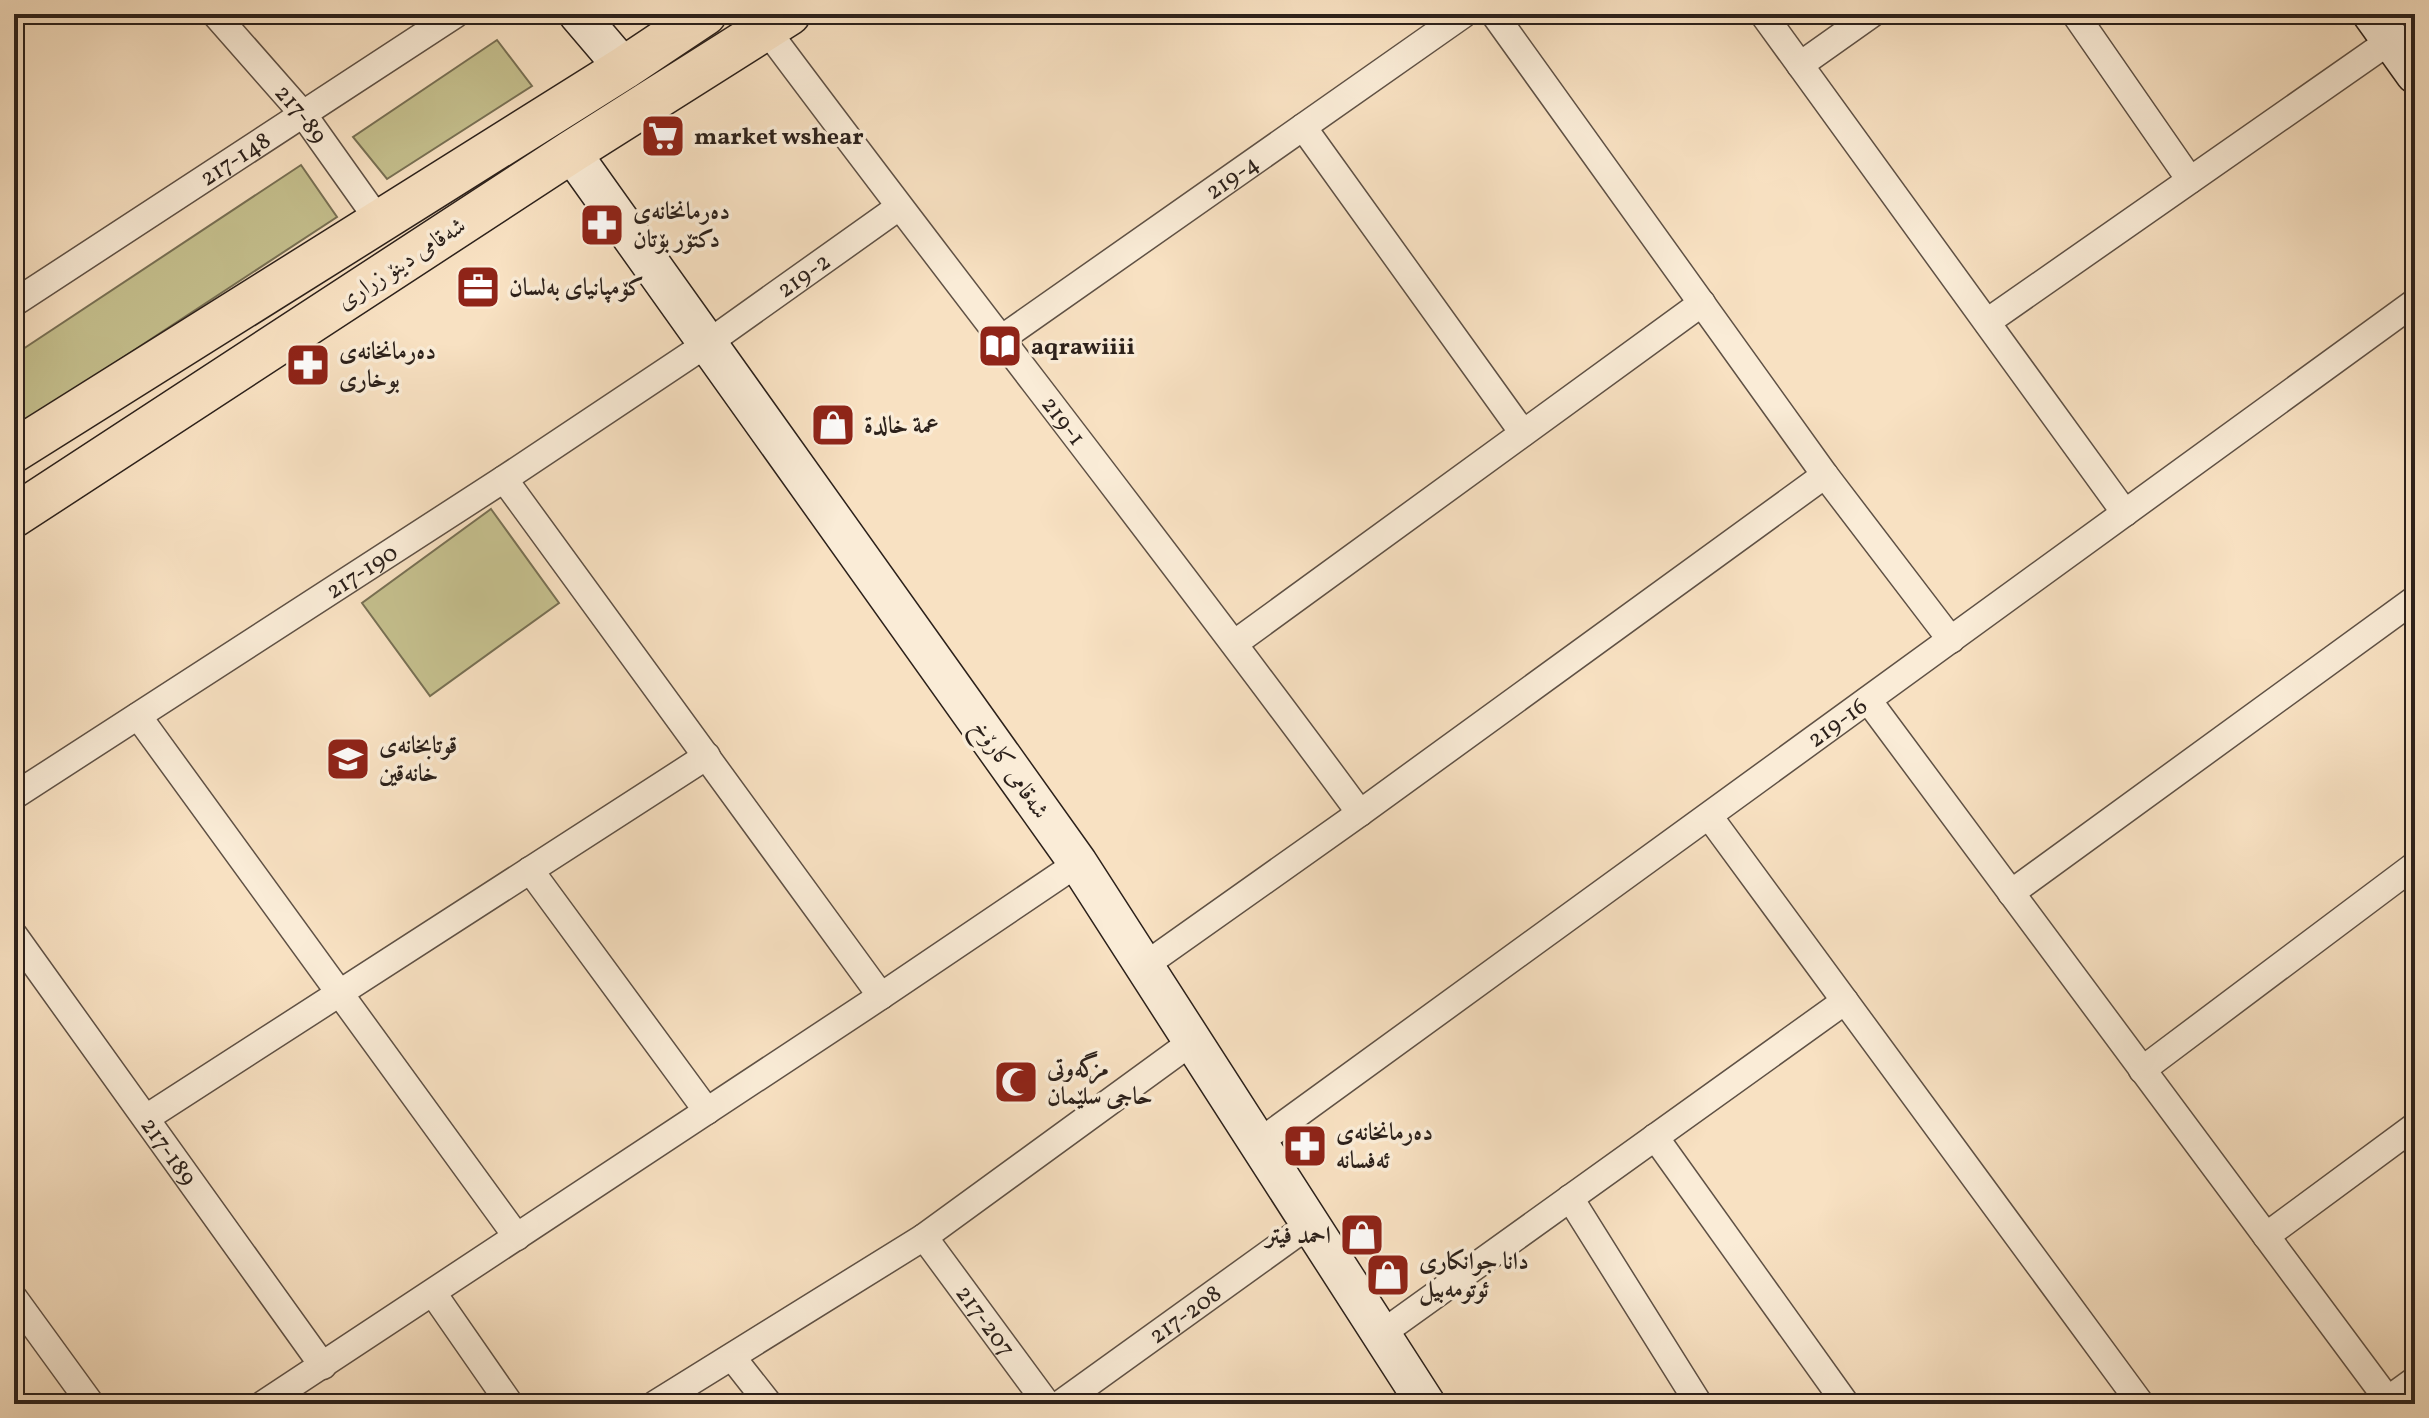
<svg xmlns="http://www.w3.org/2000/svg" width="2429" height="1418" font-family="Vollkorn,Amiri,serif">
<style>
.green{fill:#c5c08e;stroke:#787054;stroke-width:2}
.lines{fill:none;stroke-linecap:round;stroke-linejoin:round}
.street-casing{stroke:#5f5145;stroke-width:29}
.secondary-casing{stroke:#2c211b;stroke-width:41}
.primary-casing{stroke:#2c211b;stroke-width:45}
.street{stroke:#faecd7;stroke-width:26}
.secondary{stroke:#faecd7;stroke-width:38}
.primary{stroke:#f8e1c2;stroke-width:42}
.labels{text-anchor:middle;stroke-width:7;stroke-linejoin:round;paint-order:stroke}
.street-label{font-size:24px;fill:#2c211b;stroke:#faecd7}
.poi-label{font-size:24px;font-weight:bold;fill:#2c211b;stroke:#faecd7;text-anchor:start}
</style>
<rect width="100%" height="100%" fill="#f8e1c2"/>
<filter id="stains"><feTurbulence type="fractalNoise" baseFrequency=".0025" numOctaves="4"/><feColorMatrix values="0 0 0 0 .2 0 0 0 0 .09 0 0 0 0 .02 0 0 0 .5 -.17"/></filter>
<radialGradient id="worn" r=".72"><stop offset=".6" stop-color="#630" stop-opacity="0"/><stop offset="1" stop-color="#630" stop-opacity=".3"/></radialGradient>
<g class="green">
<path d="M497 40 532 86 387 179 353 137Z"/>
<path d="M301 165 337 217 14 429V355Z"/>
<path d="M491 509 559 603 430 696 362 603Z"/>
</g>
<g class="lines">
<g class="street-casing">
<g id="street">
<path id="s1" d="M215 14 303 114 379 221"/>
<path d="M1494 14 1825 475 1951 640"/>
<path d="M1763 14 2125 513"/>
<path d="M2075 14 2190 180"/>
<path id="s2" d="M766 29C962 292 1166 549 1360 813"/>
<path d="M1800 65 1872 14"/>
<path d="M1303 127 1523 433"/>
<path id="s3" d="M14 303 456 14"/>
<path d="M1987 322 2391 40"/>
<path id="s4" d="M1001 339 1464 14"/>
<path d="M504 479 881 996"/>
<path d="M1235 643 1702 303"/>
<path d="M1868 700 2388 1400"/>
<path d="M138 716 517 1237"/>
<path id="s5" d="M14 796 504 479 708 343 899 207"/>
<path d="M1709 816 2141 1404"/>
<path d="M530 870 707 1111"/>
<path d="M2011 893 2415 599"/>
<path id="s6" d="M14 935 323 1366"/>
<path d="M1144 966 1360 813 1825 475"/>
<path d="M2142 1070 2415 865"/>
<path d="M146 1118 707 756"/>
<path d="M1655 1137 1846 1404"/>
<path id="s7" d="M1258 1143 2415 302"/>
<path d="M1570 1198 1699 1404"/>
<path d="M2266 1236 2415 1126"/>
<path id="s8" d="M924 1237 1047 1404"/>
<path d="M433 1293 510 1404"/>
<path d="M14 1298 91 1404"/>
<path d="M1381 1334 1845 1001"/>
<path d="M732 1357 769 1404"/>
<path d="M263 1404 881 996 1078 863"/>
<path d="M655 1404 924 1237 1193 1041"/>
<path id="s9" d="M1060 1404 1310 1224"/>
<path d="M2382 1404 2415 1380"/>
</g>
</g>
<g class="secondary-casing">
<g id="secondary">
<path d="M578 14 624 68"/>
<path d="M2372 14 2415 74"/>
<path d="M571 152 1078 863 1426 1404"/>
</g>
</g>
<g class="primary-casing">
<g id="primary">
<path d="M14 451 624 68 705 14"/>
<path d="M14 516 571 152 789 14"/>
</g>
</g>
<use href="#street" class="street"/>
<use href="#secondary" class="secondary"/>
<use href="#primary" class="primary"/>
</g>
<defs>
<g id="supermarket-square" transform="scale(2.3)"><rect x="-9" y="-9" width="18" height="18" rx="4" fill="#8f2418" stroke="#faecd7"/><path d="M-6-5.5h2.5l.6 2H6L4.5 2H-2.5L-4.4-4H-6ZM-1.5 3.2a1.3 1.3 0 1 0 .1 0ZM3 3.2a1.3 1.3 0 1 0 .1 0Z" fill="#fff"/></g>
<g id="pharmacy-square" transform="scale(2.3)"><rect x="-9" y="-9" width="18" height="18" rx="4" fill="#8f2418" stroke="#faecd7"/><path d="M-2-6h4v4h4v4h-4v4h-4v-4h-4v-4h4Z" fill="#fff"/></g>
<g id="office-square" transform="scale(2.3)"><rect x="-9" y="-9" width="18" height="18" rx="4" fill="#8f2418" stroke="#faecd7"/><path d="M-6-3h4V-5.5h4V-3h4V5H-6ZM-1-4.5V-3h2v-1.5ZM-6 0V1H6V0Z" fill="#fff"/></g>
<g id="library-square" transform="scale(2.3)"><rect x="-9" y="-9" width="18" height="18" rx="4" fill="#8f2418" stroke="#faecd7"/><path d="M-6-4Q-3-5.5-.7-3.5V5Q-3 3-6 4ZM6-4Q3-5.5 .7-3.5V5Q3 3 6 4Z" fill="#fff"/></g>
<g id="shop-square" transform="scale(2.3)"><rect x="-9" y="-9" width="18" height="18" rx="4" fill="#8f2418" stroke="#faecd7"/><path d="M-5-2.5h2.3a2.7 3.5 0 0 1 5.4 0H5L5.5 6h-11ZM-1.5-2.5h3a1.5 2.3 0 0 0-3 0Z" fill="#fff"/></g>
<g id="school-square" transform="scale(2.3)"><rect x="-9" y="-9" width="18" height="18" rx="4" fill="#8f2418" stroke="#faecd7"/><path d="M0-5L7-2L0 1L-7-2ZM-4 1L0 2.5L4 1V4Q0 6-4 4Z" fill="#fff"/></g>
<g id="mosque-square" transform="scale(2.3)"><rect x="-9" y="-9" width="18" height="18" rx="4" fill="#8f2418" stroke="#faecd7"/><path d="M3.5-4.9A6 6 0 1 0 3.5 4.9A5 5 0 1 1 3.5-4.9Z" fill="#fff"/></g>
</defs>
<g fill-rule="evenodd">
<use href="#supermarket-square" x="663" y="136"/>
<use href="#pharmacy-square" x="602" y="225"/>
<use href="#office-square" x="478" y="287"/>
<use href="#library-square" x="1000" y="346"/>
<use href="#pharmacy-square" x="308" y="365"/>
<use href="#shop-square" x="833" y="425"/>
<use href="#school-square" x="348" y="759"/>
<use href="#mosque-square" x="1016" y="1082"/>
<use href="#pharmacy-square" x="1305" y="1146"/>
<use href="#shop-square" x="1362" y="1235"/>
<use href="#shop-square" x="1388" y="1275"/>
</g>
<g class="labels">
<g class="street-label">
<text dy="8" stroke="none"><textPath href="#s1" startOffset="132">217-89</textPath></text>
<text dy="8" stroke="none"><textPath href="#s3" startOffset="264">217-148</textPath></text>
<text dy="8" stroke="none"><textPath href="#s4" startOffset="282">219-4</textPath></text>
<text transform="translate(401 263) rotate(-33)" y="8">شەقامی دینۆ زراری</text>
<text dy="8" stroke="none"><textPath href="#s5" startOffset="946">219-2</textPath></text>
<text dy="8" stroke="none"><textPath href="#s2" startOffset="492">219-1</textPath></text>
<text dy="8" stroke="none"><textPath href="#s5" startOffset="414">217-190</textPath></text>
<text dy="8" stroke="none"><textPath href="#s7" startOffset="716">219-16</textPath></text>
<text transform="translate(1011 769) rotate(55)" y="8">شەقامی کارۆخ</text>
<text dy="8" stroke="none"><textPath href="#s6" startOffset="266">217-189</textPath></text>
<text dy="8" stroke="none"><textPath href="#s9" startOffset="154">217-208</textPath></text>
<text dy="8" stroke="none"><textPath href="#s8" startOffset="104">217-207</textPath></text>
</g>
<g class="poi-label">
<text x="694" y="144">market wshear</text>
<text x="633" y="219">دەرمانخانەی<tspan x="633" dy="28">دکتۆر بۆتان</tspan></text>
<text x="509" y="295">کۆمپانیای بەلسان</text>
<text x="1031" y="354">aqrawiiii</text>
<text x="339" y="359">دەرمانخانەی<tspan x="339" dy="28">بوخاری</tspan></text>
<text x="864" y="433">عمة خالدة</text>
<text x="379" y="753">قوتابخانەی<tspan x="379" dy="28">خانەقین</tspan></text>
<text x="1047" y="1076">مزگەوتی<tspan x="1047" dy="28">حاجی سلێمان</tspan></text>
<text x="1336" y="1140">دەرمانخانەی<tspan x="1336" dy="28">ئەفسانە</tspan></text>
<text x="1331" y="1243" text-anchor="end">احمد فيتر</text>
<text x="1419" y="1269">دانا جوانكارى<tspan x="1419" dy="28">ئوتومەبیل</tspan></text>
</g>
</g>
<rect width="2429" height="1418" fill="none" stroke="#f8e1c2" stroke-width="48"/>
<rect x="16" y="16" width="2397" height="1386" fill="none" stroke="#2c211b" stroke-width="4"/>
<rect x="24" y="24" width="2381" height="1370" fill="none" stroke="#2c211b" stroke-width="2"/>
<rect width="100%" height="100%" filter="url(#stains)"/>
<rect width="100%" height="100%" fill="url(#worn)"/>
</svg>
